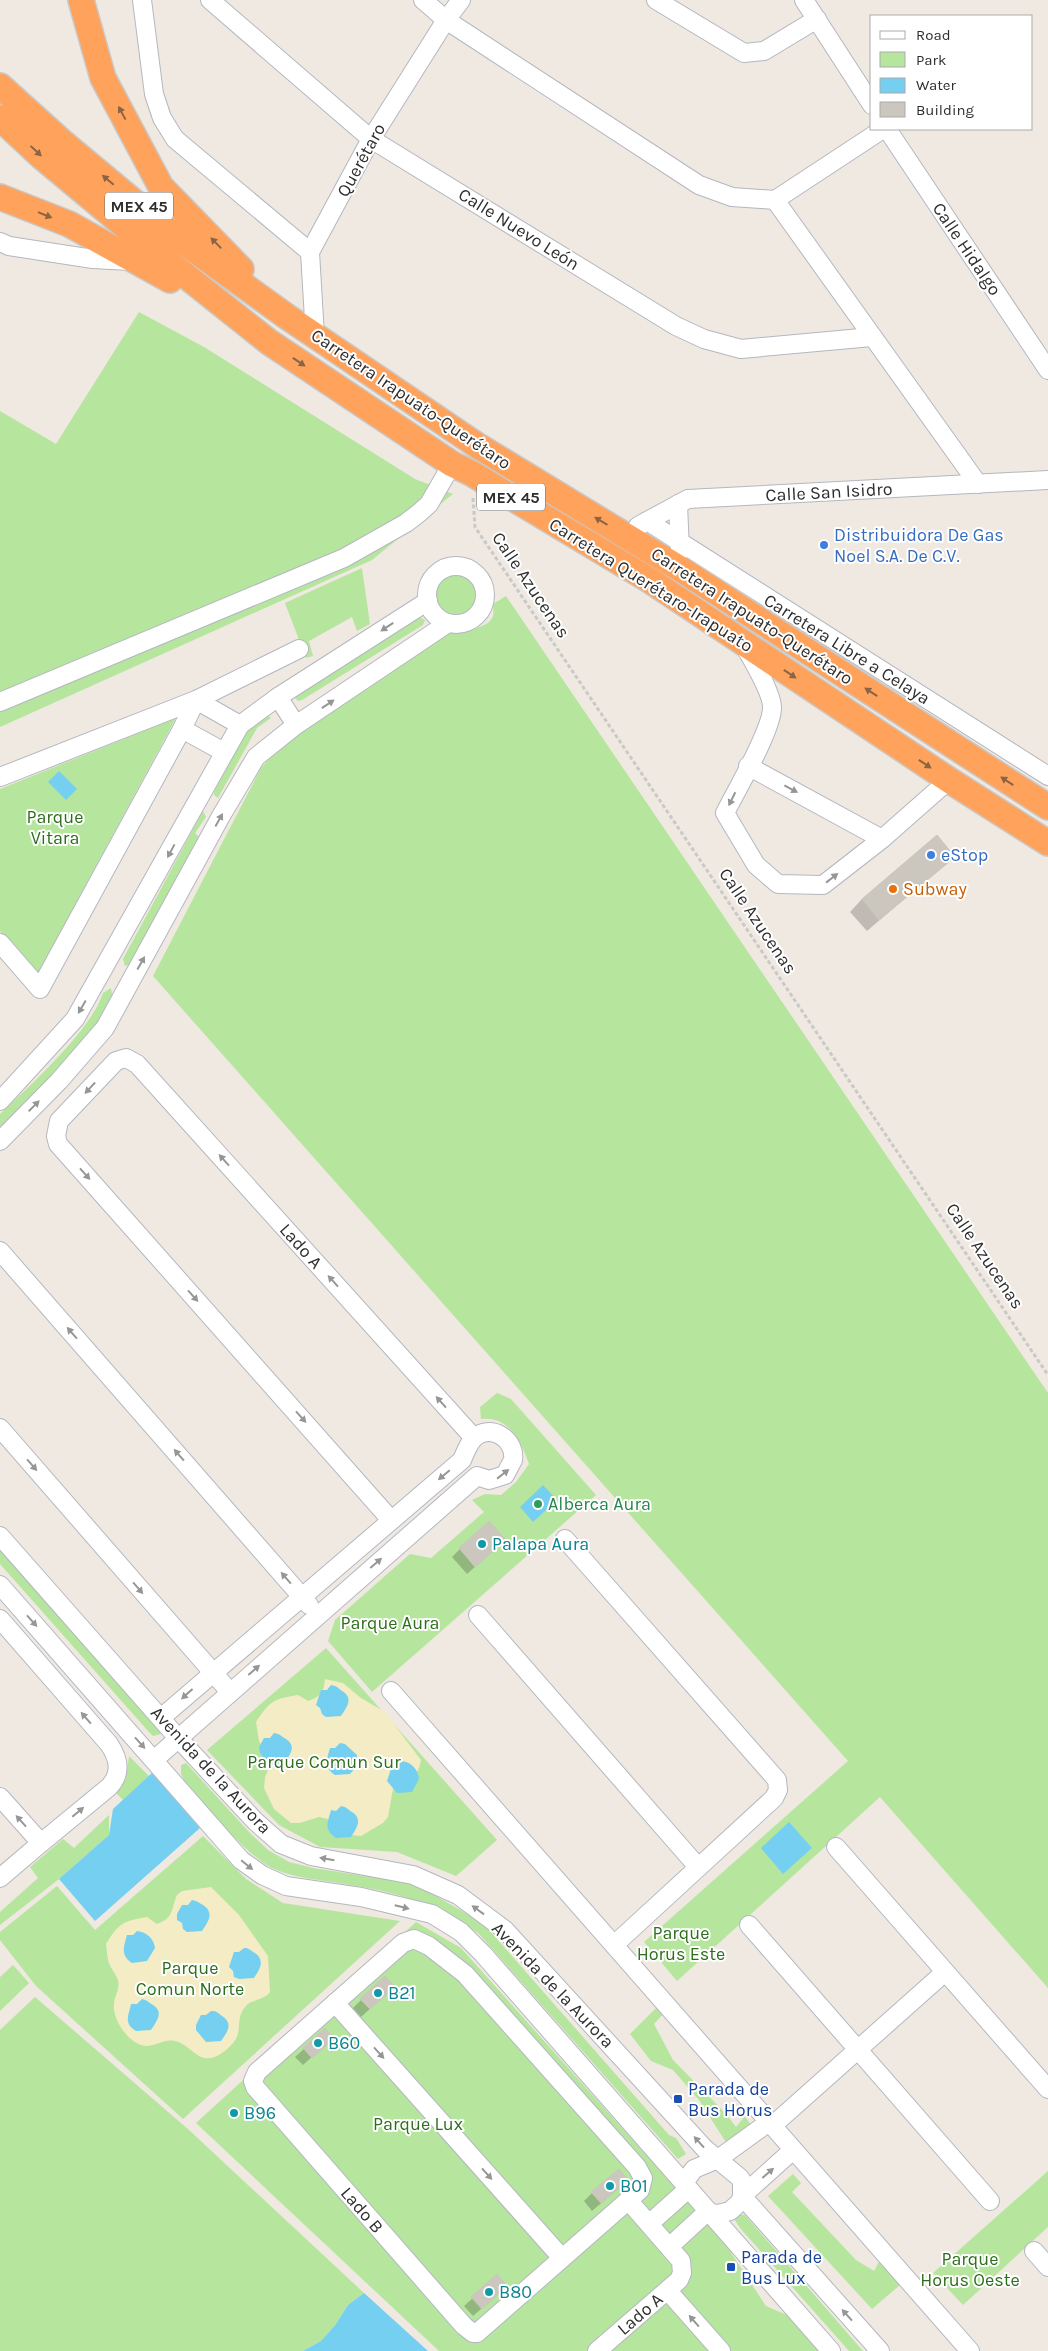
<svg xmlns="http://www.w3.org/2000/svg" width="1048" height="2351" font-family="Karla,sans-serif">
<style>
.green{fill:#b6e59e}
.sand{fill:#f3ecc5}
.water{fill:#75cff0}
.shadow{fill:#0003}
.building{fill:#cbc7bf;stroke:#cbc5ba}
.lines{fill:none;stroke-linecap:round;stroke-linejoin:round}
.minor-casing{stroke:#b4b7c1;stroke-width:20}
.highway-casing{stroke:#c9c9c9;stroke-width:28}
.path{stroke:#c9c9c9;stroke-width:3;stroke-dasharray:4 2.5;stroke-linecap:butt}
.minor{stroke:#fff;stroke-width:18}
.highway{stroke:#ffa35c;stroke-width:25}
.oneway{fill:#8c6343}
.oneway2{fill:#969696}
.shop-dot{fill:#3f7fe0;stroke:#fff;stroke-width:2}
.food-dot{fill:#e8710a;stroke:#fff;stroke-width:2}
.leisure-dot{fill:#2e9e5b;stroke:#fff;stroke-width:2}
.culture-dot{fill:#0f9aa8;stroke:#fff;stroke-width:2}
.transit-dot{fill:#1a4fb4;stroke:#fff;stroke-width:2}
.labels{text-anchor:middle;stroke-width:4;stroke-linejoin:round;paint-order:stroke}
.shield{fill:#fff;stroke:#6d6d6d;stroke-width:1}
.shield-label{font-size:16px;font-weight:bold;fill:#2e2e2e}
.street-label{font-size:18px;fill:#2e2e2e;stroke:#fff}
.shop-label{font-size:18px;fill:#366cbe;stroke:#fff;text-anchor:start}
.park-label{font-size:18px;fill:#2c6e1b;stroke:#fff}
.food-label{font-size:18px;fill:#c56008;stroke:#fff;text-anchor:start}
.leisure-label{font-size:18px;fill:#27864d;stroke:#fff;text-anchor:start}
.culture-label{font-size:18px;fill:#0d838f;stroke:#fff;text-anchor:start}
.transit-label{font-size:18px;fill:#164399;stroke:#fff;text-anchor:start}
</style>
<rect width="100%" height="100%" fill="#efe9e1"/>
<g class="green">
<path d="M139 312 204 347 415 479 453 494 372 560 0 727V411L56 444Z"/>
<path d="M362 568 370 624 357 631 352 617 309 641 313 656 306 658 285 603Z"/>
<circle cx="457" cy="595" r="22"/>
<path d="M506 596 1048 1393V1988L880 1797 677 1981 644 1942 848 1761 153 976 261 768 281 746 453 631C464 630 489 629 493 616 494 613 493 607 493 604Z"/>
<path d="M419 617 425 620 423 625 302 700 298 701 295 698 301 691Z"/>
<path d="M264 714 271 718 257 728 218 798 214 795V792L249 726Z"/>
<path d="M176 718 37 975 0 931V789Z"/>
<path d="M203 811 206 817 195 833 199 837 198 841 132 964 125 966 123 959Z"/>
<path d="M111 988 113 1001C82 1047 41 1089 0 1127V1114C29 1087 92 1029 103 993Z"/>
<path d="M497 1393 511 1399 596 1495 372 1692 328 1641 335 1620 410 1554 431 1558 484 1512 472 1500 485 1494 501 1495 516 1482 529 1464C521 1441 509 1416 481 1419L480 1407Z"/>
<path d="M0 1543 162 1731 161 1734 153 1736 149 1732 0 1564Z"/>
<path d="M326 1648 497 1840 456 1876 397 1852 320 1847 279 1825 207 1750Z"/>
<path d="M129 1756 149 1776 123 1800 115 1792 126 1779Z"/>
<path d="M186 1763 250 1833 268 1850 289 1862 313 1868 404 1882 420 1887 483 1923 669 2135 676 2138 686 2154 678 2159 479 1934C439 1904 393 1891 344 1884 318 1879 294 1879 270 1867 243 1852 206 1805 184 1780L181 1774V1765Z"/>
<path d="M109 1815V1835L59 1879 0 1925V1912L38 1878 30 1867 63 1839 74 1848Z"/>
<path d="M203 1836 246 1879 283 1903 400 1921 183 2119 36 1986 0 1940V1932L57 1886 95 1930Z"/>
<path d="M416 1922 461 1948 724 2242 766 2306 789 2316 820 2351H439L196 2123Z"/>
<path d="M13 1965 29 1983 0 2011V1977Z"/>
<path d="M35 1997 189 2130 364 2293 348 2305 336 2324 321 2341 303 2351H0V2030Z"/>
<path d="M657 2007 663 2014 654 2024 673 2060 726 2114 736 2127 745 2116 752 2127 729 2147 699 2100 673 2070 651 2061 630 2034Z"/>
<path d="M1048 2171V2227L963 2305 933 2273Z"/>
<path d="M793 2174 801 2183 792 2192 856 2260 874 2271 880 2260 901 2284 872 2309 768 2196Z"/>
<path d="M736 2214 745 2215 863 2351H849L740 2228 735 2220Z"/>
</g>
<g class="sand">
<path d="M325 1679 343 1683 361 1698 385 1712 421 1760C419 1777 407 1781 393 1789L388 1817 383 1823 361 1836 352 1835 344 1827 328 1819 319 1817 300 1823H291L274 1809 264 1788 265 1777 268 1770V1758L259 1741 256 1722C270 1701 273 1699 298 1695L308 1701C320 1697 324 1692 325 1679Z"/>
<path d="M211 1887 239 1915 268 1956 270 1992C263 2001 251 1999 245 2007 232 2024 249 2034 222 2053 217 2057 211 2059 204 2058 195 2056 186 2043 175 2041 163 2038 153 2049 141 2045 126 2040 112 2018 114 2003 115 1995 120 1989 118 1980 116 1974 111 1969 109 1963 107 1958 107 1950 106 1944 119 1923 123 1921 147 1917L157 1924C174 1918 171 1909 177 1895L182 1891Z"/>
</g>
<g class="water">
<path d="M59 771 77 789 66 800 48 782Z"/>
<path d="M543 1485 557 1500 533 1522 520 1507Z"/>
<path d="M331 1685C337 1686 338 1688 342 1691 354 1698 347 1707 341 1716L326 1717 322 1714 320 1708 316 1705 321 1690H327Z"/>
<path d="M274 1733C280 1734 281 1736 286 1739 297 1746 290 1755 284 1764L269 1765 260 1753 259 1747 264 1738H270Z"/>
<path d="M340 1743 345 1744 357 1755V1766L350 1774 335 1775C323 1767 327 1759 330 1748H335Z"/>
<path d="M402 1761C411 1762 418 1769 419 1779L412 1792 397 1793 387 1781 392 1766H397Z"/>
<path d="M152 1773 200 1828 95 1921 59 1879 109 1835 113 1809Z"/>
<path d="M341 1806C347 1807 347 1809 352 1812 363 1819 357 1828 351 1837L336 1838C323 1829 328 1822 331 1810L336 1811Z"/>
<path d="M789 1822 812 1848 783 1874 761 1848Z"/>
<path d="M192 1900C198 1901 199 1903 203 1905 215 1913 208 1922 202 1931L187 1932 183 1929 182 1923 177 1920V1914L182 1905H188Z"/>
<path d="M137 1931C147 1932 154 1939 155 1948L147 1961 132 1963C120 1955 124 1946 127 1935H133Z"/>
<path d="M244 1948C249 1948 250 1950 255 1953 266 1961 259 1970 254 1978L239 1979 234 1977 233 1971 229 1967 234 1952H239Z"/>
<path d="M142 1999C147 2000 148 2002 153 2005 164 2012 157 2021 151 2030L136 2031C123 2023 129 2015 131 2004H137Z"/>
<path d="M211 2011C217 2011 218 2013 222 2016 234 2024 227 2032 221 2041L206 2042 196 2030V2025L201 2015H206Z"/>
<path d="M364 2293 428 2351H303L321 2341 336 2324 348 2305Z"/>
</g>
<g class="shadow">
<path d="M954 856 867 931 850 912 862 899Z"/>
<path d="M496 1548 467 1574 452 1557 460 1549Z"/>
<path d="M385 1995 361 2017 353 2008 361 2000Z"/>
<path d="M325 2030 324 2046 303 2065 295 2057Z"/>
<path d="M619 2188 592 2211 584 2201 592 2193Z"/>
<path d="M497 2276 498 2294 473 2316 464 2306Z"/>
</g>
<g class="building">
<path d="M937 835 955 857 879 920 862 899Z"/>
<path d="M489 1521 506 1540 475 1567 459 1548Z"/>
<path d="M385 1976 395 1987 370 2009 360 1999Z"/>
<path d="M325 2028 334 2039 312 2058 303 2048Z"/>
<path d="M619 2169 628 2180 601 2203 591 2192Z"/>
<path d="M497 2274 507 2286 482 2309 471 2297Z"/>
</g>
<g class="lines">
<g class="minor-casing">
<g id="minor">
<path d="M142 0 154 94 162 118 175 139 310 252"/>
<path d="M210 0 371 139 676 326 704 339 741 349 872 337"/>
<path d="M423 0 446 20 699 185 732 197 775 200 883 129"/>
<path d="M656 0 744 53 764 51 817 19"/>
<path d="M804 0 872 105"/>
<path d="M887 129 1048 370"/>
<path d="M775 200 978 484"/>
<path d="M0 242 9 246 93 259 130 261"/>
<path d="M315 336 310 252 371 139 446 20 461 0"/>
<path d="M678 504 680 551"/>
<path d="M647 521 1048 776"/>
<path d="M638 526 688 499 1048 480"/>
<circle cx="456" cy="595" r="29"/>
<path d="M745 647C752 659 772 693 772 707 773 728 736 791 725 813L756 865 778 884 823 885 882 839 949 780"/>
<path d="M278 697 296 725"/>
<path d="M0 702 344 558 406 523 419 513 429 504 452 464"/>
<path d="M224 752 182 729 196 700 240 725"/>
<path d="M748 766 882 839"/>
<path d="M0 777 196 700 299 649"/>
<path d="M0 943 40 989 182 729"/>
<path d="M0 1101 75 1019 240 725 278 697 428 601"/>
<path d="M0 1141 59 1081 105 1028 221 816 256 757 296 725 448 623"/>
<path d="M0 1251 309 1605"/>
<path d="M0 1428 230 1692"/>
<path d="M391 1520 58 1144 56 1136 59 1121 116 1061 126 1058 137 1064 474 1438"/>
<path d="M0 1536 178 1738 255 1821 281 1844 311 1856 413 1875 458 1895 505 1930 705 2149 739 2177 742 2181V2196L880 2351"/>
<path d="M565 1539 777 1780 778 1790 774 1798 614 1945"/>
<path d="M0 1585 241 1860 262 1875 286 1886 361 1897 432 1914 461 1932 483 1954 831 2351"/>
<path d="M478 1615 698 1867"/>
<path d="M0 1619 109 1744C119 1759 122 1773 109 1787L41 1843"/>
<path d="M391 1691 970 2351"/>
<path d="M155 1759 477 1476 489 1480 505 1475 513 1460C516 1439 490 1422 473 1439 468 1445 465 1453 462 1460L162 1717"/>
<path d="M0 1797 41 1843 0 1878"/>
<path d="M836 1847 1048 2089"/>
<path d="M749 1925 990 2201"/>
<path d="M414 1939 429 1946 465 1974 637 2167 643 2178 640 2190 477 2333H473L464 2326 255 2087 253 2081 257 2072 403 1943Z"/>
<path d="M335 2003 562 2258"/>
<path d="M772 2126 945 1972"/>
<path d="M649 2224 687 2190 686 2180 694 2169 718 2159 769 2122"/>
<path d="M669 2247 707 2212 718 2214 730 2211 740 2202 742 2196 793 2150"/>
<path d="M1034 2251 1048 2267"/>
<path d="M668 2291 721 2351"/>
<path d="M597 2351 679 2280 682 2273 681 2261 628 2200"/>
</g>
</g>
<g class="highway-casing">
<g id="highway">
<path d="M81 0 103 78 161 187 241 269"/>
<path d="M0 86 61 141 175 236 286 316 478 446 682 570 1048 807"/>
<path d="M0 118 42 157 156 252 269 342 452 464 471 473 651 581 949 780 1048 843"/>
<path d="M0 197 69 224 170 280"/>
</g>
</g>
<path class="path" d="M473 498 475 527 1048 1375"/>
<use href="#minor" class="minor"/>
<use href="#highway" class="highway"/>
</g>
<defs><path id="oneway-solid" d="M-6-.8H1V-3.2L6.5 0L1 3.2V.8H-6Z" transform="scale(1.25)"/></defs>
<g class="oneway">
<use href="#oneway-solid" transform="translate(122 113) rotate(-118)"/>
<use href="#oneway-solid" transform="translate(36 151) rotate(43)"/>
<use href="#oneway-solid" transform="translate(108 180) rotate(-140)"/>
<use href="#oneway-solid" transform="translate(45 215) rotate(22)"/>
<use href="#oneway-solid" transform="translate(216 243) rotate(-134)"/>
<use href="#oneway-solid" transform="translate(299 362) rotate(34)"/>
<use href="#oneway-solid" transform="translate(601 521) rotate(-149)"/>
<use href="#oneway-solid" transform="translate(790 674) rotate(34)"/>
<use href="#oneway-solid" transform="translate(871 692) rotate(-147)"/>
<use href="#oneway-solid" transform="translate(925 764) rotate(34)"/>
<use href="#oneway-solid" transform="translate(1007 781) rotate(-147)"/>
</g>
<g class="oneway2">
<use href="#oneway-solid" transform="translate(387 627) rotate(147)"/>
<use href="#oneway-solid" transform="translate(328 704) rotate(-34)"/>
<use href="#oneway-solid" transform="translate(791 789) rotate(28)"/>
<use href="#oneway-solid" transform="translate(732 799) rotate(116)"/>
<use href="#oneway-solid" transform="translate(219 820) rotate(-61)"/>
<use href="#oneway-solid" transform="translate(171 851) rotate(118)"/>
<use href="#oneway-solid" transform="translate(832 878) rotate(-38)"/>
<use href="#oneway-solid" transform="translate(141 963) rotate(-61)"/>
<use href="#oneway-solid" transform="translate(82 1007) rotate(120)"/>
<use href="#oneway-solid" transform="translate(90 1088) rotate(133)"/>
<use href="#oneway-solid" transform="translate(34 1106) rotate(-45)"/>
<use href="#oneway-solid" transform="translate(224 1160) rotate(-132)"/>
<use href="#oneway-solid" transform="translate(85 1174) rotate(48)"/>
<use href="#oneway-solid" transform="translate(333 1281) rotate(-132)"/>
<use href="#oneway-solid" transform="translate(193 1296) rotate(48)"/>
<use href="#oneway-solid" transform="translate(72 1333) rotate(-131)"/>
<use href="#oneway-solid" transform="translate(441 1402) rotate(-132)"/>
<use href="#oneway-solid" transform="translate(301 1417) rotate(48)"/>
<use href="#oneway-solid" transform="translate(179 1455) rotate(-131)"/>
<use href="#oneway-solid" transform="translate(32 1465) rotate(49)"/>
<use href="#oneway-solid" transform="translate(503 1474) rotate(-38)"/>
<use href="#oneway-solid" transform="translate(444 1475) rotate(140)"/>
<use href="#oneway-solid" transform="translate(376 1563) rotate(-41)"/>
<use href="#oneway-solid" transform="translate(286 1578) rotate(-131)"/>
<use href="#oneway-solid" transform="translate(138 1588) rotate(49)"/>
<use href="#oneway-solid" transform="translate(32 1621) rotate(48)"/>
<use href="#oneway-solid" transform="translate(254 1670) rotate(-41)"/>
<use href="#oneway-solid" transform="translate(187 1694) rotate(138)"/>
<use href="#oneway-solid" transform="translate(86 1718) rotate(-131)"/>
<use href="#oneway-solid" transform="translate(140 1743) rotate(48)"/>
<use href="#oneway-solid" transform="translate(78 1812) rotate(-40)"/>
<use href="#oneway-solid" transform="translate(21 1821) rotate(-132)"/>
<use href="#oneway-solid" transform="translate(327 1859) rotate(-170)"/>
<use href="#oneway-solid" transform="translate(247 1865) rotate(39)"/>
<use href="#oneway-solid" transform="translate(402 1907) rotate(14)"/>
<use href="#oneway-solid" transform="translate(478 1910) rotate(-144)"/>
<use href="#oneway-solid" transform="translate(379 2053) rotate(48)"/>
<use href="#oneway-solid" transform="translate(699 2142) rotate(-132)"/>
<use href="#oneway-solid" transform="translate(768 2173) rotate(-41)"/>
<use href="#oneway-solid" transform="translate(487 2174) rotate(48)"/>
<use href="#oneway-solid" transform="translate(847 2315) rotate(-132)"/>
<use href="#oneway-solid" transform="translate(694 2321) rotate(-131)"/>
</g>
<g class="shop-dot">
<circle cx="824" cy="545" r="5"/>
<circle cx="931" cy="855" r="5"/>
</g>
<circle class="food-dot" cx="893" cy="889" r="5"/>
<circle class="leisure-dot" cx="538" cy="1504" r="5"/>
<g class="culture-dot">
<circle cx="482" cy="1544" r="5"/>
<circle cx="378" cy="1993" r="5"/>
<circle cx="318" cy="2043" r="5"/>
<circle cx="234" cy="2113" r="5"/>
<circle cx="610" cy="2186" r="5"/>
<circle cx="489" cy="2292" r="5"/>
</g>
<g class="transit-dot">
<rect x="673" y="2094" width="10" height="10" rx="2.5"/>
<rect x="726" y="2262" width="10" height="10" rx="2.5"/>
</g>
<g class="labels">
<g class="shield">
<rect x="105" y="192.5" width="68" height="27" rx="4"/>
<rect x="477" y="483.5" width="68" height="27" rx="4"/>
</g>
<g class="shield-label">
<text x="139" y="212">MEX 45</text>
<text x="511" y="503">MEX 45</text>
</g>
<g class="street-label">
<text transform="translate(361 160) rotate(-61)" y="6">Querétaro</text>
<text transform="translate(519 229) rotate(32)" y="6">Calle Nuevo León</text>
<text transform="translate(967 249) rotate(56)" y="6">Calle Hidalgo</text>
<text transform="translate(411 399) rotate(34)" y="6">Carretera Irapuato-Querétaro</text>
<text transform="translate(829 492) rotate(-3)" y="6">Calle San Isidro</text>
<text transform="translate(531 585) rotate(56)" y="6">Calle Azucenas</text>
<text transform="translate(651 585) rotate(32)" y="6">Carretera Querétaro-Irapuato</text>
<text transform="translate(752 616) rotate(33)" y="6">Carretera Irapuato-Querétaro</text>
<text transform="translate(847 649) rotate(32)" y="6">Carretera Libre a Celaya</text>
<text transform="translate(758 921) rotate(56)" y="6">Calle Azucenas</text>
<text transform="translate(301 1246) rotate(48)" y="6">Lado A</text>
<text transform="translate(985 1256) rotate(56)" y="6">Calle Azucenas</text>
<text transform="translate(211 1770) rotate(47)" y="6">Avenida de la Aurora</text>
<text transform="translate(553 1985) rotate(46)" y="6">Avenida de la Aurora</text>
<text transform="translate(362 2210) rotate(49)" y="6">Lado B</text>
<text transform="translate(640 2314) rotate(-41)" y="6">Lado A</text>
</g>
<g class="shop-label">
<text x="834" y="541">Distribuidora De Gas<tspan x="834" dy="21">Noel S.A. De C.V.</tspan></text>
<text x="941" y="861">eStop</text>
</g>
<g class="park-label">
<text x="55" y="823">Parque<tspan x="55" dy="21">Vitara</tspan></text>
<text x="390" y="1629">Parque Aura</text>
<text x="324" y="1768">Parque Comun Sur</text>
<text x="681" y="1939">Parque<tspan x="681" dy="21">Horus Este</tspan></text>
<text x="190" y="1974">Parque<tspan x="190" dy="21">Comun Norte</tspan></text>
<text x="418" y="2130">Parque Lux</text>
<text x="970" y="2265">Parque<tspan x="970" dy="21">Horus Oeste</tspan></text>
</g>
<g class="food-label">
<text x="903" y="895">Subway</text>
</g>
<g class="leisure-label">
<text x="548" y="1510">Alberca Aura</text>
</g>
<g class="culture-label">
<text x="492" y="1550">Palapa Aura</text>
<text x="388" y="1999">B21</text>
<text x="328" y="2049">B60</text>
<text x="244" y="2119">B96</text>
<text x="620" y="2192">B01</text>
<text x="499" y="2298">B80</text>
</g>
<g class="transit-label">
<text x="688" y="2095">Parada de<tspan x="688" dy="21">Bus Horus</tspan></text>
<text x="741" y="2263">Parada de<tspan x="741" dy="21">Bus Lux</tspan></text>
</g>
</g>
<rect x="870" y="15" width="162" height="115" fill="#ffffff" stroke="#ababab"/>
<rect x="880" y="31" width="25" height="8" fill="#ffffff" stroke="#ababab"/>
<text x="916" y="40" font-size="15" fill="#2e2e2e">Road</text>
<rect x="880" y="52" width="25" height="15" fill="#b6e59e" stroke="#ababab"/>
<text x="916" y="65" font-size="15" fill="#2e2e2e">Park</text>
<rect x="880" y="78" width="25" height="15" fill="#75cff0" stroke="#ababab"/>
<text x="916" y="90" font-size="15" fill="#2e2e2e">Water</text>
<rect x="880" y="102" width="25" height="15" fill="#cbc7bf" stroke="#ababab"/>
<text x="916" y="115" font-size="15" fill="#2e2e2e">Building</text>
</svg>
